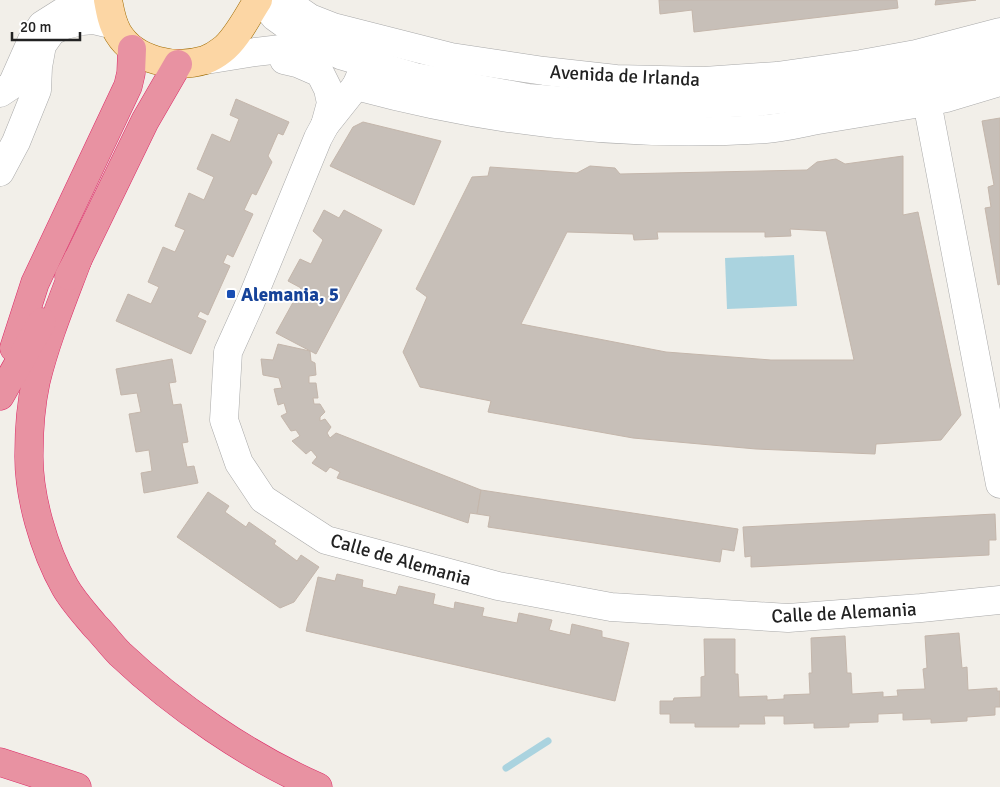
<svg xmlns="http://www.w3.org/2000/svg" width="1000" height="787" font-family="Signika,sans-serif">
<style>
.water{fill:#aad3df}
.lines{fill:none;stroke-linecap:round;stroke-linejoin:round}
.stream{stroke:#aad3df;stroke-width:7}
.building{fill:#c7bfb8;stroke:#c4b6ab;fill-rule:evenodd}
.minor-casing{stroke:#a9a9a9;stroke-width:29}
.major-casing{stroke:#a06b00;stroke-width:29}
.highway-casing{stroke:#dc2a67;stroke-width:29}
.minor{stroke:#fff;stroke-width:28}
.major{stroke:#fcd6a4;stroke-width:28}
.highway{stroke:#e892a2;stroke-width:28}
.transit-dot{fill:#1a4fb4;stroke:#fff;stroke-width:2}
.labels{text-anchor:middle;stroke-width:4;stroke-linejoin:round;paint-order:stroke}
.street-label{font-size:19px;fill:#222;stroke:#fff}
.transit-label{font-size:19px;font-weight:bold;fill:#164399;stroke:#fff;text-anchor:start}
</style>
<rect width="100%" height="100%" fill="#f2efe9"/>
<path class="water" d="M794 255 797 306 727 309 725 258Z"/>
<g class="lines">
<path class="stream" d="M506 768 548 741"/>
</g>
<g class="building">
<path d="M659 0H897L898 8 694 32 692 10 660 14Z"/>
<path d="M936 0H976L935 5Z"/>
<path d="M236 99 289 122 283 135 278 133 268 156 272 162 256 195 252 193 244 210 253 214 233 257 227 254 223 263 230 266 208 315 200 311 197 317 206 321 191 354 116 321 128 294 151 304 159 287 148 282 163 247 175 252 185 230 175 226 189 193 204 200 214 177 197 169 212 134 230 142 239 119 230 115Z"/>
<path d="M1000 118V284L998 285 985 208 991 207 988 187 994 185 982 121Z"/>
<path d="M363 122 441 141 414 205 330 166 353 127Z"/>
<path d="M903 156V215L918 212 961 415 941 440 876 444 875 454 756 449 633 438 488 412 491 401 420 387 403 352 427 297 416 289 472 177 488 176 490 167 577 173 590 166 615 168 620 174 807 170 817 162 836 159 845 164ZM790 229 826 231 854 360H771L666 352 521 324 567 232 633 234 634 240 658 239 657 232H765V237L791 236Z"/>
<path d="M324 210 339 218 344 210 382 230 316 354 276 333 301 288 288 281 300 259 311 264 323 240 313 231Z"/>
<path d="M278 344 310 351 311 361 315 363 316 375 309 376V383H316L318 398H313L314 404H320L325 412 320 417V421L325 419 331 427 327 433 330 438 336 433 481 490 477 514 470 513 468 523 337 478 340 472 330 467 326 472 312 463 317 457 311 450 306 454 292 441 300 436 296 430 291 431 281 416 287 413 284 403 278 405 274 389 282 388 279 378 263 375 261 359 273 360Z"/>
<path d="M172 359 176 382 169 383 173 405 181 404 188 442 182 443 187 467 194 466 198 483 144 493 141 473 152 471 149 450 136 452 129 414 141 412 137 393 121 395 116 369Z"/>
<path d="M481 490 738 529 734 551 722 549 720 562 488 527 490 516 477 514Z"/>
<path d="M208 492 229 506 225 512 246 527 249 522 276 541 274 544 297 561 301 555 319 567 294 602 280 608 177 537Z"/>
<path d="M995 514 996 540H989V555L751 567V556L745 557 743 527Z"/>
<path d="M337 574 363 580 362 587 396 595 399 586 435 594 433 604 454 609 455 602 484 608 482 616 517 623 519 613 552 620 549 630 570 635 572 624 602 631V637L629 643 615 701 306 631 318 577 335 581Z"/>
<path d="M959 633 962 668 967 667 968 690 997 688V691H1000V707H995V715L967 717V721L931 723V719L903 720V713L878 714V722L849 723V727L814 728V723L784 724V716H764L765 724H739V727H695V723H670V714H660V701H673L674 698 701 697V677L705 676 704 639H735V674H738L739 697 767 696V700L784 699V695L810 694 809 673H812L811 638 845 636 847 673H851L852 694 883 692V697L898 696 897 690 925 689 923 669 927 668 925 636Z"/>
</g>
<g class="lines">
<g class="minor-casing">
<g id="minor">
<path d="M261 0 275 17 293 30 340 55 415 77 528 98 603 104 678 105 756 102 834 93 920 77 1000 56"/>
<path d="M288 0 294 7 310 18 333 27 451 57 544 71 616 79 704 81 777 76 861 64 916 54 1000 32"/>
<path d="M206 60 255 52 281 49 326 54"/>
<path d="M284 60 297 63 320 73 328 89 331 103 325 125"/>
<path d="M366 63 356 86 325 125 318 138 251 301 228 352 224 420 239 463 263 499 326 540 498 586 611 607 788 618 921 608 1000 600"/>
<path d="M356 86C489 122 628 138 766 129 783 128 801 123 818 120 854 114 890 108 927 102L946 98 1000 82"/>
<path d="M0 93 12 85 32 40 42 25 61 13 75 8 85 0"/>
<path d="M927 102 1000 484"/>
<path d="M0 172 16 142 37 90 38 67 42 45 52 31 65 25 82 21 93 20 114 25"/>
</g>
</g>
<g class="major-casing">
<path id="major" d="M108 0C110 11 112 23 118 33 135 61 175 69 205 60 210 58 217 54 222 50 236 40 248 15 258 0"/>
</g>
<g class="highway-casing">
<g id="highway">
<path d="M78 259C63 299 46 340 36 381 31 404 29 429 29 453 28 495 44 550 65 587 73 601 85 614 95 626 104 635 111 645 120 654 175 706 249 757 318 787"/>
<path d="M69 276 78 259 145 121 178 64"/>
<path d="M14 348 35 283 128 86 131 73 132 49"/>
<path d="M0 396 42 322"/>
<path d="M0 762 77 787"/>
</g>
</g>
<use href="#minor" class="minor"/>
<use href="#major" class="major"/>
<use href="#highway" class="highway"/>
</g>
<rect class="transit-dot" x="226" y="289" width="10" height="10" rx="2.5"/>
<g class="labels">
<g class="street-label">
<text transform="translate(625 75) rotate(3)" y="7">Avenida de Irlanda</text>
<text transform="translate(401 559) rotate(16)" y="7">Calle de Alemania</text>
<text transform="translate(844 612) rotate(-3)" y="7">Calle de Alemania</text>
</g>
<g class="transit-label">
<text x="241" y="301">Alemania, 5</text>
</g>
</g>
<path d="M12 32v8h68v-8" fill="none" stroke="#222222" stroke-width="2.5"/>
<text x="20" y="32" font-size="15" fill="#222222" stroke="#ffffff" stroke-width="4" paint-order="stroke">20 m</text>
</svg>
